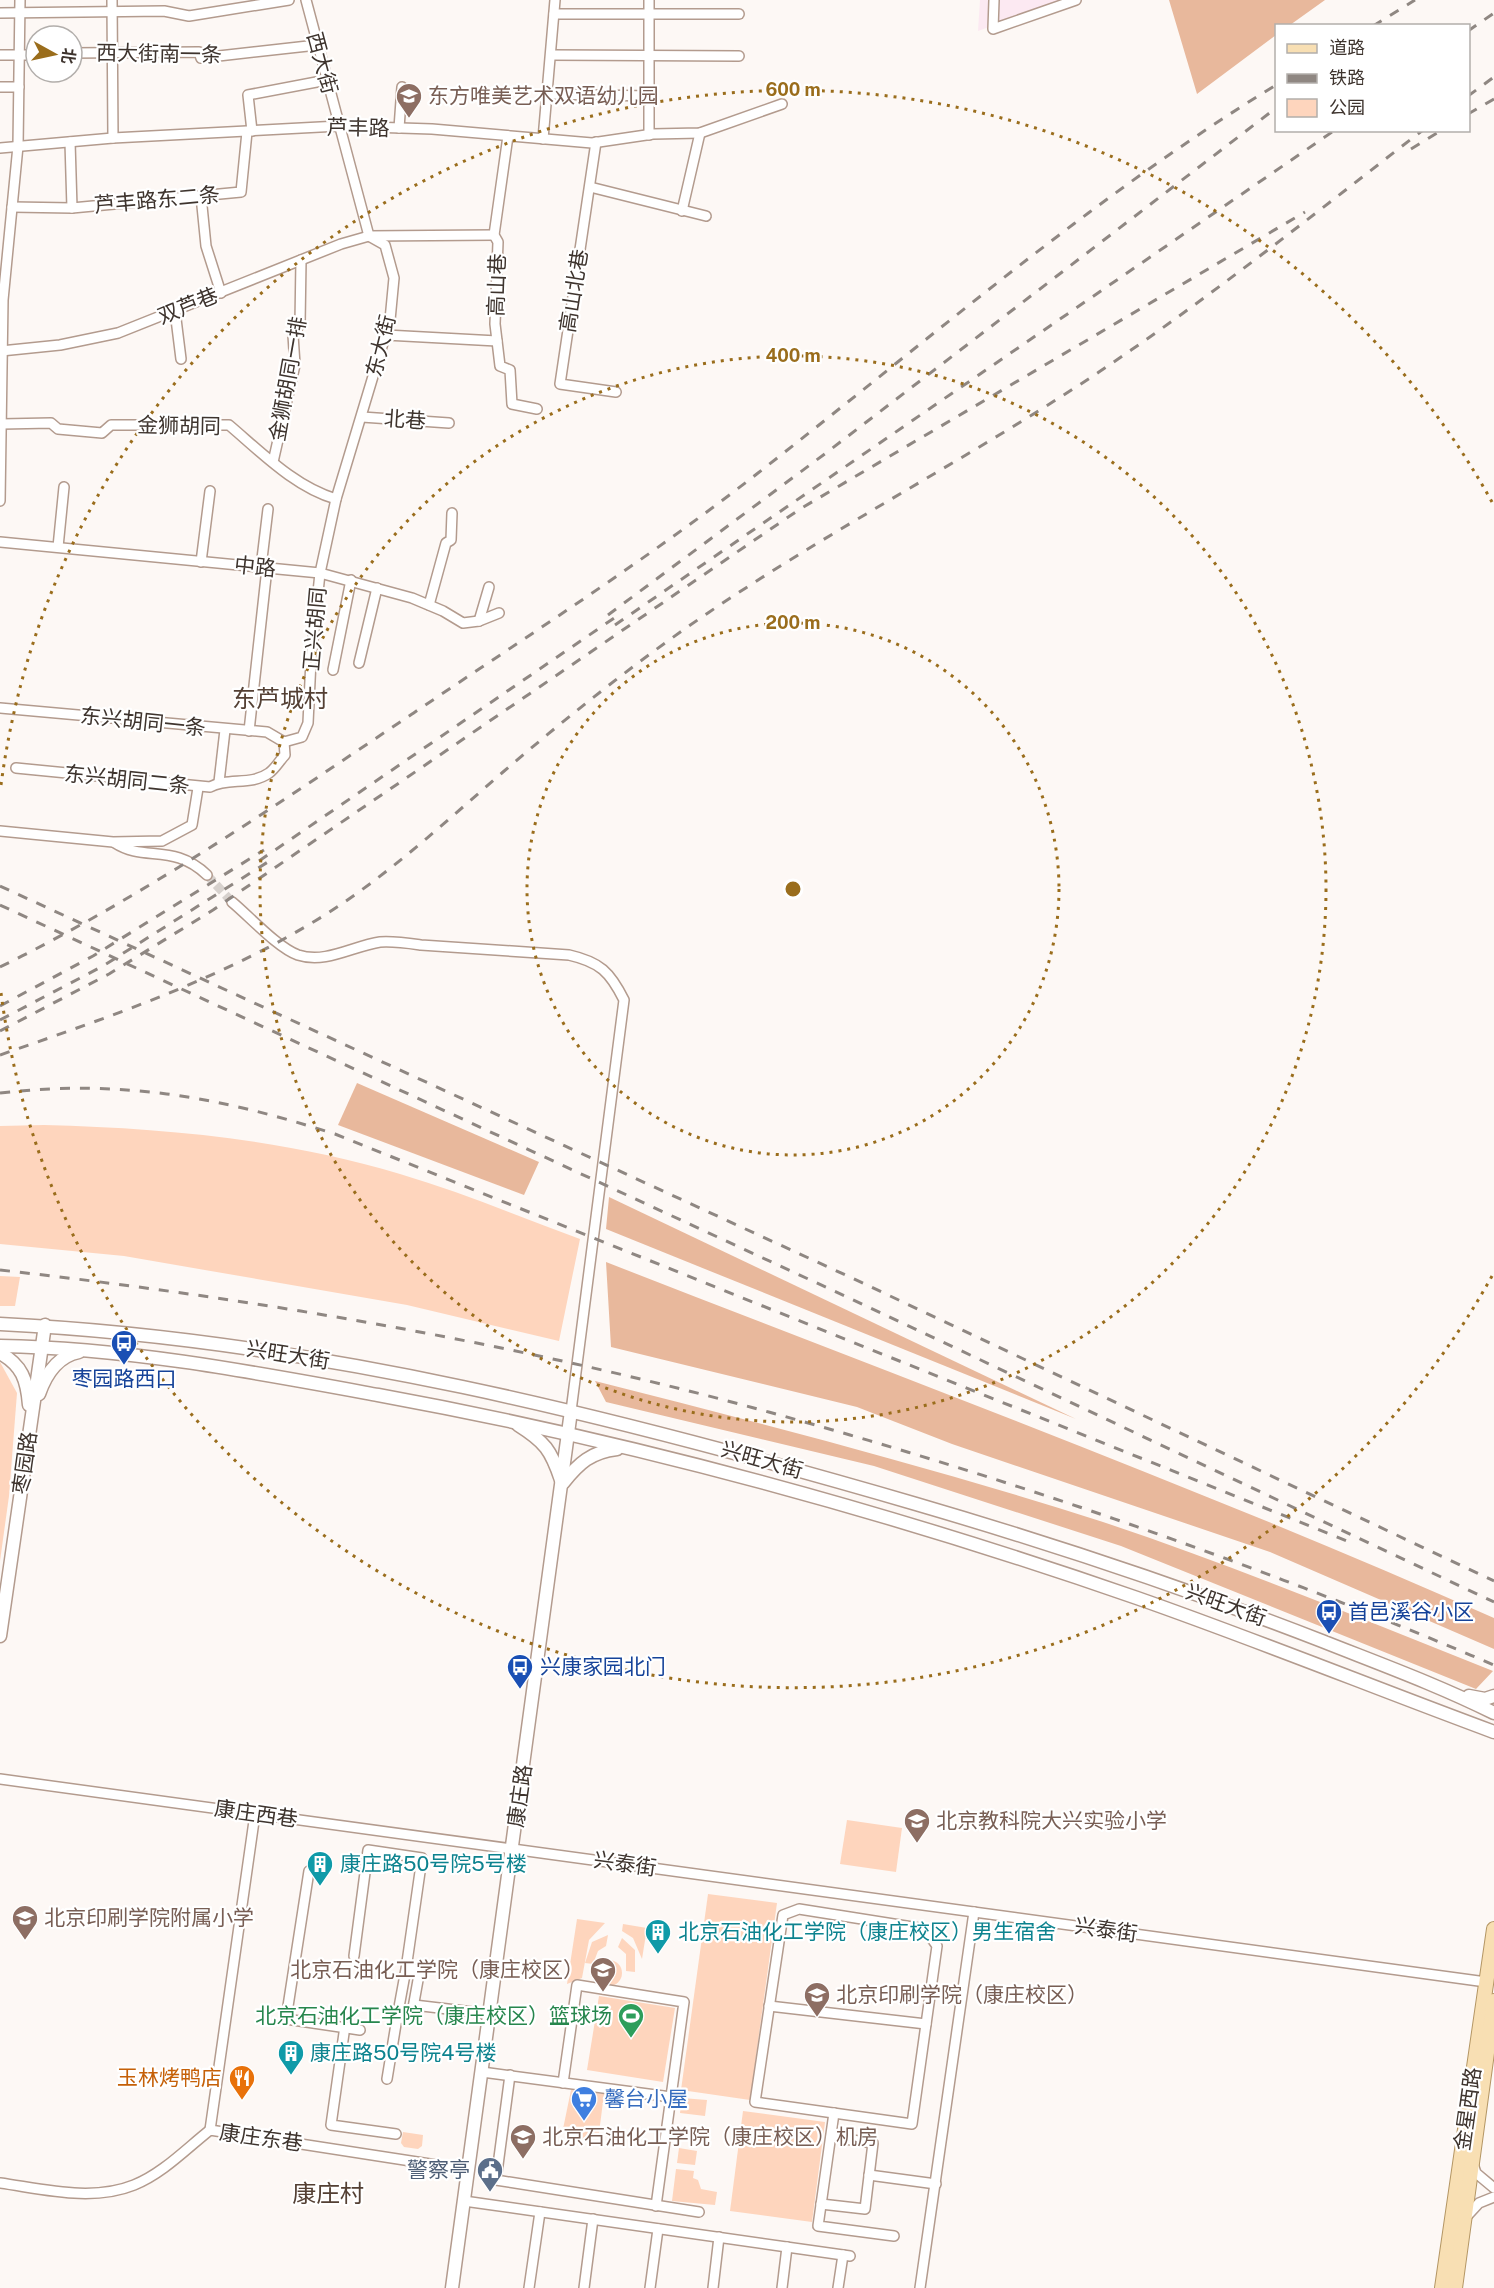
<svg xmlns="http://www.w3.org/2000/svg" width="1494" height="2288" font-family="'Public Sans','Noto Sans SC',sans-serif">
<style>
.commercial{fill:#fce9f2}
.green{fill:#fed5bd}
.forest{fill:#e8b89c}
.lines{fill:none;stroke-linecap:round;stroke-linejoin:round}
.street-tunnel{stroke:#d7d1cd;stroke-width:9;stroke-dasharray:9 4.5;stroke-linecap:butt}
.street-casing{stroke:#b39b8e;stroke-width:12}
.secondary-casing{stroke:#b39b8e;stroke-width:15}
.primary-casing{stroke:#b49664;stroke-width:16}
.street{stroke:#fff;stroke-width:9}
.secondary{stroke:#fff;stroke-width:12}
.primary{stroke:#f8dfb3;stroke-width:14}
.rail{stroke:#8f8782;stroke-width:3;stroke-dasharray:10 10;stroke-linecap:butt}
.ring{fill:none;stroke:#9a6d1c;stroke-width:3;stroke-dasharray:3 6}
.labels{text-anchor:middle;stroke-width:4.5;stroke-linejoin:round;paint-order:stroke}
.street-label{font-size:21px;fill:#3e342e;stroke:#fff}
.education-label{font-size:21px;fill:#785e54;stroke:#fff;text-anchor:start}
.transit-label{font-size:21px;fill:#164399;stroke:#fff;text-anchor:start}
.culture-label{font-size:21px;fill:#0d838f;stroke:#fff;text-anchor:start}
.leisure-label{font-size:21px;fill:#27864d;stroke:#fff;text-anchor:end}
.food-label{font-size:21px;fill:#c56008;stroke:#fff;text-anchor:end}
.shop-label{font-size:21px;fill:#366cbe;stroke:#fff;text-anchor:start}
.service-label{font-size:21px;fill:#4e5e75;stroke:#fff;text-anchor:end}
.quarter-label{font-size:24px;fill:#544034;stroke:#fff}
.centre{fill:#9a6d1c;stroke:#fff;stroke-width:3}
.ring-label{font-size:18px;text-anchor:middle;font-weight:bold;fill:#9a6d1c;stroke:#fff;stroke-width:4.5;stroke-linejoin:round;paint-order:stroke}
</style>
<rect width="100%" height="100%" fill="#fdf8f5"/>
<path class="commercial" d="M980 0H1064L978 31Z"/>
<g class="green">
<path d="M44 1125C163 1128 285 1139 400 1174 461 1192 520 1217 580 1239L559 1341 407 1305 124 1256 0 1244V1126Z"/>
<path d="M0 1276 20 1277 15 1306H0Z"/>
<path d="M0 1362 17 1393 9 1496 0 1561Z"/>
<path d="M847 1820 902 1828 896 1872 840 1864Z"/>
<path d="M708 1894 777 1903 750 2100 681 2090Z"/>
<path d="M577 1919 605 1923 589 1940 582 1978 567 1984Z"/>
<path d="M623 1924 647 1928 642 1959 633 1938 622 1931Z"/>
<path d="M608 1935 606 1946 598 1951 593 1964 585 1963 592 1942Z"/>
<path d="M622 1938 635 1950V1972L626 1971V1954L618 1947Z"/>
<circle cx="609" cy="1973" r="13"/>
<path d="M599 1996 675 2008 663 2082 587 2070Z"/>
<path d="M571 2090 604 2094 599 2133C588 2145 572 2138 563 2129Z"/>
<path d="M682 2098 707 2100 705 2116 680 2113Z"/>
<path d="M743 2111 825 2122 812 2222 730 2211Z"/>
<path d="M403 2132 423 2135 422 2146 418 2149 404 2147 401 2143Z"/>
<path d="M679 2148 697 2151 695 2165 677 2163Z"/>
<path d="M676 2169 694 2171 693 2178 698 2180 701 2189 717 2192 715 2205 672 2201Z"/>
</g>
<g class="forest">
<path d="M1169 0H1325L1290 25 1276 26V35L1197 94Z"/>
<path d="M357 1083 539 1162 524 1195 338 1125Z"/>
<path d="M609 1197 1076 1419 606 1229Z"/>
<path d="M606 1262C903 1378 1203 1489 1494 1618V1649L1270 1552 952 1444 857 1407 611 1347Z"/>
<path d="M595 1381C765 1424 935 1468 1103 1522 1235 1566 1364 1620 1493 1671L1476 1689 1121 1546 874 1466 606 1402Z"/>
</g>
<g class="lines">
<path class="street-tunnel" d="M207 875 232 902"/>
<g class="street-casing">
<g id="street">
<path d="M112 0 113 138"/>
<path d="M994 0 993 29 1076 0"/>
<path d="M0 13 164 11 189 16 289 0"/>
<path d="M554 14H739"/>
<path d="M72 53 199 52 201 58 317 45"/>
<path d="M0 55H36"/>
<path d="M551 55 739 56"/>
<path d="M0 87H19"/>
<path d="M548 94 649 96"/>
<path d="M399 128 402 87"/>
<path d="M252 131 248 95 327 80"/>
<path d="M649 135V0"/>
<path d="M508 136 494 235 498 242 495 324 500 366 510 370 512 404 537 409"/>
<path d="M543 139 555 0"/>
<path d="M70 142 72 208"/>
<path d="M596 142 560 384 616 392"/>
<path d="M0 148 113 138 339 126 432 129 592 143 653 134 700 133 782 104"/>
<path d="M590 187 706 216"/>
<path d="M201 196 206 246 221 293"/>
<path d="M12 207 72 208 241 192 247 132"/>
<path d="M682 211 700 133"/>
<path d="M175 311 181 359"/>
<path d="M386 335 497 341"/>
<path d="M1 351 60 345 118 333 341 244 369 236 494 235"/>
<path d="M362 417 449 423"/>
<path d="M2 424 51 423 58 429 102 433 111 425H229C262 453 295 487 336 499"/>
<path d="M273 462 295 365 293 335 300 324 301 260"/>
<path d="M0 501 3 300 18 146 20 0"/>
<path d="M0 542 320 573 412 598 443 611 463 623 479 621 499 613"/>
<path d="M58 547 64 487"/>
<path d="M201 562 210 491"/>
<path d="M261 567 268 509"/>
<path d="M429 605 446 543 451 540 452 513"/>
<path d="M479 621 489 587"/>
<path d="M359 663 377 588"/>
<path d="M333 670 351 580"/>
<path d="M0 708 267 732 284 742"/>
<path d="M249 731 267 568"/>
<path d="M284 742 302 737 308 723 311 660 320 573 336 499 390 320 394 278 385 245 369 236 306 0"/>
<path d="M16 768 210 787C228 777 251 786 269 773 275 769 280 760 285 755L284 742"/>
<path d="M219 782 225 730"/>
<path d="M0 831 113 842 162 841 192 825 198 788"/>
<path d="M115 843C144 862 174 843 207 875"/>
<path d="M232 902C249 916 278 948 298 955 326 964 353 946 380 942 394 941 407 943 421 945L569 955C600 962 610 972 624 1000L571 1411"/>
<path d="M0 1779 1486 1982"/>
<path d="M309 1871 286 2019 360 2030"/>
<path d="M799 1909 925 1929 937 1946 912 2124 755 2102 783 1915Z"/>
<path d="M354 1956 368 1850 422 1858 406 1969H420L411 2019 397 2018 406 1969"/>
<path d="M414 2005 490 2014"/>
<path d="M769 2006 926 2024"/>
<path d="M345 2026 331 2125 396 2134"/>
<path d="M482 2072 671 2097"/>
<path d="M510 2075 496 2180 699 2212"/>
<path d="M387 2079 397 2018"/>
<path d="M563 2083 577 1985 684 2002 656 2206"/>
<path d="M834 2113 818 2226 894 2236"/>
<path d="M210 2130 255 1814"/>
<path d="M1473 2164 1476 2173 1494 2188"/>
<path d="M869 2175 936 2184"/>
<path d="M0 2183C43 2189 92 2202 134 2185 162 2174 186 2149 210 2130L469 2170"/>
<path d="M464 2201 850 2256"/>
<path d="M821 2204 865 2209 873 2143 831 2137"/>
<path d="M1467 2216 1479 2203 1494 2197"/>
<path d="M529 2288 540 2212"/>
<path d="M584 2288 593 2219"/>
<path d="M650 2288 658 2229"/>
<path d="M713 2288 719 2237"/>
<path d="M782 2288 787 2247"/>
<path d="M838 2288 843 2255"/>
<path d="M920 2288 974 1912"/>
</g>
</g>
<g class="secondary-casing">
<g id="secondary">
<path d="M0 1324C312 1339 617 1417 916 1504 1053 1544 1188 1589 1322 1641 1380 1664 1438 1685 1494 1713"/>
<path d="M0 1346C127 1348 253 1372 378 1395 635 1442 889 1512 1137 1598 1257 1640 1375 1688 1494 1732"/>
<path d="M0 1353C22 1365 27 1380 29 1405"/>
<path d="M39 1394C46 1374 58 1356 79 1352"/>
<path d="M518 1425C545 1442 551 1450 561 1480"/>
<path d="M563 1483C579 1463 591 1452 617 1449"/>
<path d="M0 1636 45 1325"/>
<path d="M1469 1696 1485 1699 1494 1696"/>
<path d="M452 2288 571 1411"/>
</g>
</g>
<g class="primary-casing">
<g id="primary">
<path d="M1442 2288 1494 1929"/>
<path d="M1455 2288 1494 2001"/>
</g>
</g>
<use href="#street" class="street"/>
<use href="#secondary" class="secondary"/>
<use href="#primary" class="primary"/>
<g class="rail">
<path d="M1373 26 1415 0"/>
<path d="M1468 31 1494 13"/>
<path d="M1468 96 1494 77"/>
<path d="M1468 114 1494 99"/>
<path d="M1411 149 1442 130"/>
<path d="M608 615 826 453 1276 108"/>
<path d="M615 625 1335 130"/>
<path d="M259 861 620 614"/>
<path d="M0 886 852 1278 1494 1581"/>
<path d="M0 905 845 1296 1494 1602"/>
<path d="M0 967C145 896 279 803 412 714 529 635 648 559 758 473 929 340 1091 198 1276 85"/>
<path d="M0 1006 93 956 264 850"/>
<path d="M0 1020 103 966 271 860"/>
<path d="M0 1031 109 974 213 910 800 509 1305 212"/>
<path d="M0 1055C109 1017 216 981 315 921 383 880 443 824 503 772 566 718 631 666 699 619 826 532 964 461 1093 376 1207 300 1314 214 1423 130"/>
<path d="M0 1093C121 1079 220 1097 335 1134L1347 1541"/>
<path d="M0 1270C250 1298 500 1340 743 1405 999 1474 1250 1561 1494 1665"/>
</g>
</g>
<g class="ring">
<circle cx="793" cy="889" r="266"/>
<circle cx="793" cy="889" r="533"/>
<path d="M1492 1276A799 799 0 0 1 1 993M1 785A799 799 0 0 1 1492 502"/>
</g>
<defs>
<g id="school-pin" transform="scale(1.35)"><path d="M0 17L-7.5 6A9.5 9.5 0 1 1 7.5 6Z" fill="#8d6e63" stroke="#fff"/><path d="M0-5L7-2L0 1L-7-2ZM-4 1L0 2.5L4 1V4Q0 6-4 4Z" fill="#fff"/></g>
<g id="bus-pin" transform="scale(1.35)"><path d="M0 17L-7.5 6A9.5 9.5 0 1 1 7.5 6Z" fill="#1a4fb4" stroke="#fff"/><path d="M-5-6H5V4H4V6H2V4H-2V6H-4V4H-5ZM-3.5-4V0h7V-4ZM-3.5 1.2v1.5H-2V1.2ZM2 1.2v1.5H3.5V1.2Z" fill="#fff"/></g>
<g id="building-pin" transform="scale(1.35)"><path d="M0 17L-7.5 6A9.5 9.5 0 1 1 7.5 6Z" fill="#0f9aa8" stroke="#fff"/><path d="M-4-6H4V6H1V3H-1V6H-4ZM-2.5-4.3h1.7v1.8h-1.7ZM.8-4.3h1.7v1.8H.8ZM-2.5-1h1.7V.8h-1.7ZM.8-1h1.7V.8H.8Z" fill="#fff"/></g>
<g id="university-pin" transform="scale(1.35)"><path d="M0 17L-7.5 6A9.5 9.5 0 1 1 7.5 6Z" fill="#8d6e63" stroke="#fff"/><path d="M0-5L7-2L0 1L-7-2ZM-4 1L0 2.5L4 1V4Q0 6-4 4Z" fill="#fff"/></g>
<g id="stadium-pin" transform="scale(1.35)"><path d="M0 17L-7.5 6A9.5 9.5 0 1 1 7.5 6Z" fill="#2e9e5b" stroke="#fff"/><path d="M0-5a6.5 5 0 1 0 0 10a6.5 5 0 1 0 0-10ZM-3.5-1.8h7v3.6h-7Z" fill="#fff"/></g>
<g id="restaurant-pin" transform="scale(1.35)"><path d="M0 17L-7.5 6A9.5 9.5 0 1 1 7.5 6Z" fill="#e8710a" stroke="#fff"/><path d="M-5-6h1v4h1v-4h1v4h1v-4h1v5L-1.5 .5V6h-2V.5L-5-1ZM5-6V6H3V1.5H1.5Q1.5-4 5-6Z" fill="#fff"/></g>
<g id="supermarket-pin" transform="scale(1.35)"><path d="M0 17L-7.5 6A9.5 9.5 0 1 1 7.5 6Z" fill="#3f7fe0" stroke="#fff"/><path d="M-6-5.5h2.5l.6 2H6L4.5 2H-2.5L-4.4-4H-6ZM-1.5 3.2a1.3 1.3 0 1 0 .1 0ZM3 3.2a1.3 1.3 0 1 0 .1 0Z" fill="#fff"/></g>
<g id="civic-pin" transform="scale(1.35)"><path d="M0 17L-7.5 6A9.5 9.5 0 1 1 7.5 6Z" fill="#5c6f8a" stroke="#fff"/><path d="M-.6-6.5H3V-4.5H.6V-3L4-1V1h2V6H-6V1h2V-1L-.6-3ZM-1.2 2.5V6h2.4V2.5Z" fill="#fff"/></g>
</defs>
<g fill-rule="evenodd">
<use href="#school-pin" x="409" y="96"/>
<use href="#bus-pin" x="124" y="1343"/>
<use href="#bus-pin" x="1329" y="1612"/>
<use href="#bus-pin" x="520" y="1667"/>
<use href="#school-pin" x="917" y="1821"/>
<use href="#building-pin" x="320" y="1864"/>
<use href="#school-pin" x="25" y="1918"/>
<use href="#building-pin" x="658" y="1932"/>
<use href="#university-pin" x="603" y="1970"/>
<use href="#university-pin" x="817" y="1995"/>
<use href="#stadium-pin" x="631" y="2016"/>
<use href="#building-pin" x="291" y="2053"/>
<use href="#restaurant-pin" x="242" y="2078"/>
<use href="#supermarket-pin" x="584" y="2099"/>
<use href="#university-pin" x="523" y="2137"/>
<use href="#civic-pin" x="490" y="2170"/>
</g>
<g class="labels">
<g class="street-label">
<text transform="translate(159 54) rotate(1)" y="7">西大街南一条</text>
<text transform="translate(322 63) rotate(75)" y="7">西大街</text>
<text transform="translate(358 128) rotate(1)" y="7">芦丰路</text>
<text transform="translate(157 200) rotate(-5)" y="7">芦丰路东二条</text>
<text transform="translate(497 285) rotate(-88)" y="7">高山巷</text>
<text transform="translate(574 291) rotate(-81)" y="7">高山北巷</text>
<text transform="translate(188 306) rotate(-22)" y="7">双芦巷</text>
<text transform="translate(381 346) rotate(-76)" y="7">东大街</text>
<text transform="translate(288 379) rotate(-80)" y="7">金狮胡同一排</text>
<text transform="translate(405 420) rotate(4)" y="7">北巷</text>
<text transform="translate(179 426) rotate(1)" y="7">金狮胡同</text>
<text transform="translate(255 567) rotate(6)" y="7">中路</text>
<text transform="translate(315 629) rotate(-85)" y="7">正兴胡同</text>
<text transform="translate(143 722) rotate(6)" y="7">东兴胡同一条</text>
<text transform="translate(127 780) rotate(6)" y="7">东兴胡同二条</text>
<text transform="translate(288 1355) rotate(9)" y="7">兴旺大街</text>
<text transform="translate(762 1460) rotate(16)" y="7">兴旺大街</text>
<text transform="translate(25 1463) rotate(-82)" y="7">枣园路</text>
<text transform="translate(1226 1605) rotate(20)" y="7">兴旺大街</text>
<text transform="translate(520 1796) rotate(-82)" y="7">康庄路</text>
<text transform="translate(256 1814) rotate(8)" y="7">康庄西巷</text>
<text transform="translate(625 1864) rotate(8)" y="7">兴泰街</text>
<text transform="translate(1106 1930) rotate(8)" y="7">兴泰街</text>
<text transform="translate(1468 2109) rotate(-82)" y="7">金星西路</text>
<text transform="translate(261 2138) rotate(8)" y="7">康庄东巷</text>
</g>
<g class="education-label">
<text x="428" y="103">东方唯美艺术双语幼儿园</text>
<text x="936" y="1828">北京教科院大兴实验小学</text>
<text x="44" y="1925">北京印刷学院附属小学</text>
<text x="584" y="1977" text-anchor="end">北京石油化工学院（康庄校区）</text>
<text x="836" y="2002">北京印刷学院（康庄校区）</text>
<text x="542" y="2144">北京石油化工学院（康庄校区）机房</text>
</g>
<g class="transit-label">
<text x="124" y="1386" text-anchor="middle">枣园路西口</text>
<text x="1348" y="1619">首邑溪谷小区</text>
<text x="540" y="1674">兴康家园北门</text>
</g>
<g class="culture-label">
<text x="340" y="1871">康庄路50号院5号楼</text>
<text x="678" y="1939">北京石油化工学院（康庄校区）男生宿舍</text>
<text x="310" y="2060">康庄路50号院4号楼</text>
</g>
<g class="leisure-label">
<text x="612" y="2023">北京石油化工学院（康庄校区）篮球场</text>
</g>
<g class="food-label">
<text x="222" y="2085">玉林烤鸭店</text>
</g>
<g class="shop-label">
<text x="604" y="2106">馨台小屋</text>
</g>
<g class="service-label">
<text x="470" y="2177">警察亭</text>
</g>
<g class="quarter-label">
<text x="280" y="707">东芦城村</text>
<text x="328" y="2202">康庄村</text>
</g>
</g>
<circle cx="793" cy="889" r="9" class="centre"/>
<g class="ring-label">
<text x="793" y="96">600 m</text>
<text x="793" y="362">400 m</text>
<text x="793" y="629">200 m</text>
</g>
<rect x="1275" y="24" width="195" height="108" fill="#ffffff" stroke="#b2aeab" stroke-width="1.5"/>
<rect x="1287" y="44" width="30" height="9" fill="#f8dfb3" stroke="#b2aeab" stroke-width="1.5"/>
<text x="1329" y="54" font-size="18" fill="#3e342e">道路</text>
<rect x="1287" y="74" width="30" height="9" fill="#8f8782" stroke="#b2aeab" stroke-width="1.5"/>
<text x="1329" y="84" font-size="18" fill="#3e342e">铁路</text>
<rect x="1287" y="99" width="30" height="18" fill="#fed5bd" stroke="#b2aeab" stroke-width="1.5"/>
<text x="1329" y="114" font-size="18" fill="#3e342e">公园</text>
<g transform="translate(54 54) rotate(98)"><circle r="28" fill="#ffffff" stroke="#b2aeab" stroke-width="1.5"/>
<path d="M0-4.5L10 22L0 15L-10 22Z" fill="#9a6d1c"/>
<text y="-9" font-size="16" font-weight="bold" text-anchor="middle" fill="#3e342e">北</text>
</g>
</svg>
